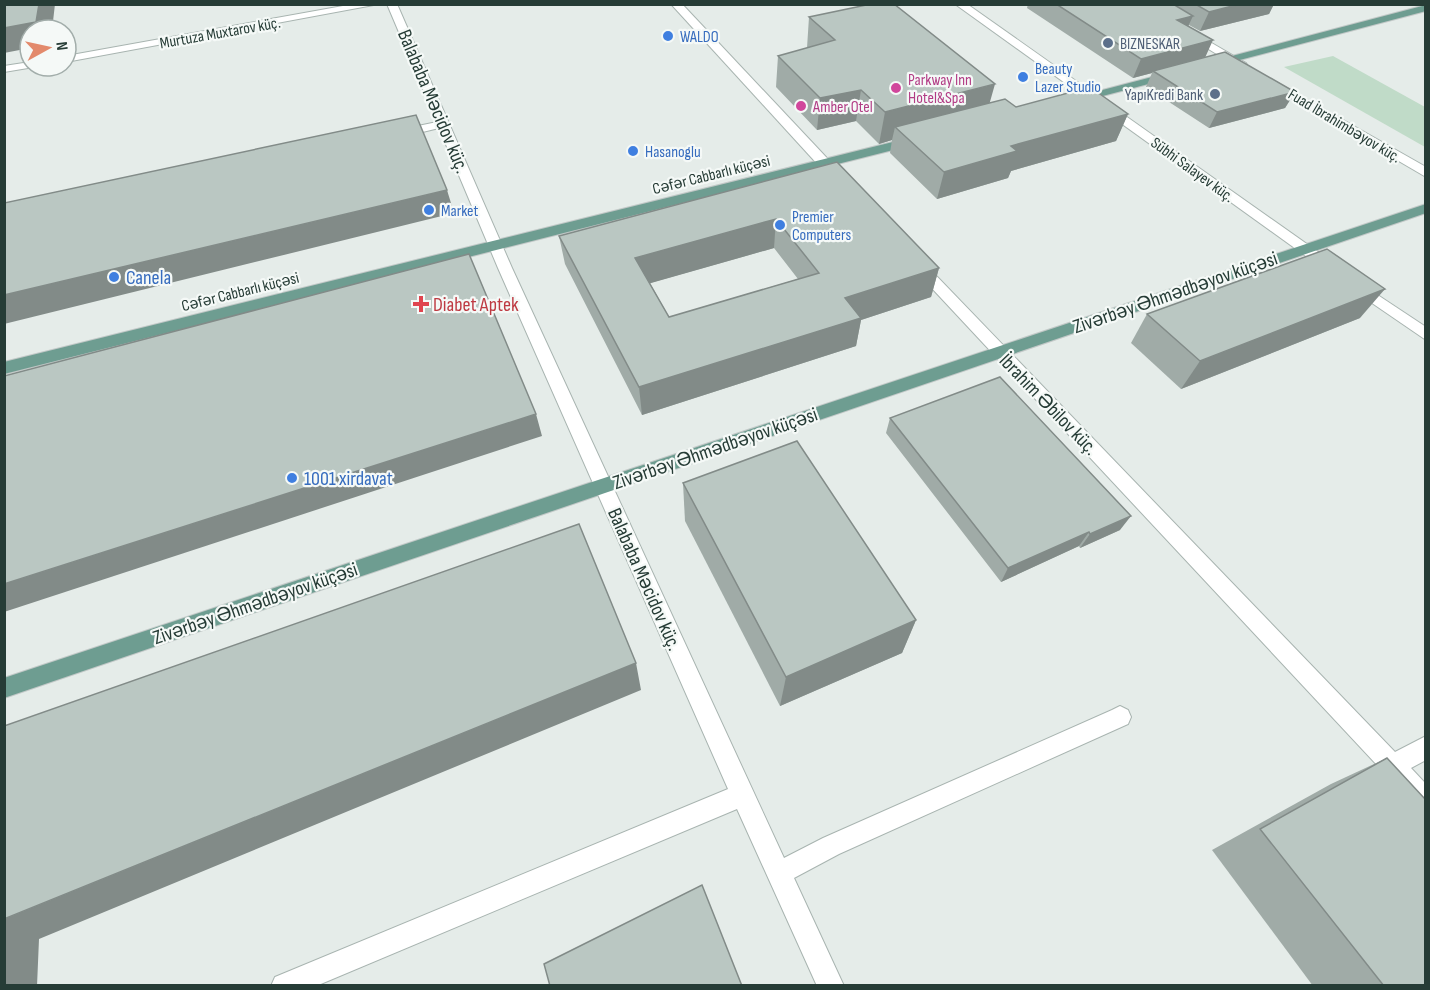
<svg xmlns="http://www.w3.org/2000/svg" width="1430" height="990" font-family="'Sofia Sans Condensed',sans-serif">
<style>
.green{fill:#c0dbc8}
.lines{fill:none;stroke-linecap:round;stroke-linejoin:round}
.minor-casing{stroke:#a8b4b0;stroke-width:2}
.major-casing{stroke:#c2c8c7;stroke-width:2}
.minor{fill:#fff;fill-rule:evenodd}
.major{fill:#6e9d91;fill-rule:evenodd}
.wall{fill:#a0aba7;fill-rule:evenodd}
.shaded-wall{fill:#828b88}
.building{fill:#bac7c2;stroke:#828b88;stroke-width:1.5;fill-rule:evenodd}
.shop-dot{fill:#3f7fe0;stroke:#f5f9f7;stroke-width:2}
.service-dot{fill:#5c6f8a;stroke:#f5f9f7;stroke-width:2}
.hotel-dot{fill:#d1479c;stroke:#f5f9f7;stroke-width:2}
.health-dot{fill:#e0444e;stroke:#f5f9f7;stroke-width:2}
.labels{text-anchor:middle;stroke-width:4.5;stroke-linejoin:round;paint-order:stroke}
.far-street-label{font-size:16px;fill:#263c36;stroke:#f5f9f7}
.far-shop-label{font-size:16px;fill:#366cbe;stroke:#f5f9f7;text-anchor:start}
.far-service-label{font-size:16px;fill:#4e5e75;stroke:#f5f9f7;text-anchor:start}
.far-hotel-label{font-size:16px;fill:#b23c85;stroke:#f5f9f7;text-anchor:start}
.street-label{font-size:20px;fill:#263c36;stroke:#f5f9f7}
.shop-label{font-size:20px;fill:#366cbe;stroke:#f5f9f7;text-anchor:start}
.health-label{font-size:20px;fill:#be3a42;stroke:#f5f9f7;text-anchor:start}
</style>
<rect width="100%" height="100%" fill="#e5ece9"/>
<path class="green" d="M1333 56 1425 107V147L1284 67Z"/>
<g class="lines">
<g class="minor-casing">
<g id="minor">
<path d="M354 4H379L66 62V56Z"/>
<path d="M387 4H397L512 268 784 858 823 838 1112 710 1120 706 1128 710 1131 717 1128 724 839 854 794 878 844 986H817L737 809 316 986H271L275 977 728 789 498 268 439 128 398 138 392 134 394 131 437 122Z"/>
<path d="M671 4H682L841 173 842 176 841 179H831Z"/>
<path d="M955 4H967L1338 266 1340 269 1338 272H1328Z"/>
<path d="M1191 31 1246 63 1247 65 1246 67H1238L1187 36V32Z"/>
<path d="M30 62V66L34 67 4 72V66Z"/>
<path d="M1271 79 1426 167V177L1267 84V80Z"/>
<path d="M918 260 923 262 1395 752 1426 736V760L1411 768 1426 784V812L1418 809 913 268 911 265 913 262Z"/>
<path d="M1355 280 1426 327V340L1350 288 1348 285Z"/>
</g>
</g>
<g class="major-casing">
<g id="major">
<path d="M1426 5V11L1213 67 1208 64 1209 62Z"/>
<path d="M1171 72 1175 73V77L1076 103 1070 100 1072 98Z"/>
<path d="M913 137 919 141 917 144 4 374V362Z"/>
<path d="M1426 204V213L4 698V678Z"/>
</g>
</g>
<use href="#minor" class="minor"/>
<use href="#major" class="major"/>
</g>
<g class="wall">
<path d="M1028 4H1274L1269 14 1200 31 1189 25 1188 26 1205 57 1295 92 1285 108 1209 128 1146 87 1152 73 1133 78 1027 8Z"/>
<path d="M809 17 990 103 1016 107 1128 114 1116 141 1011 171 1008 178 937 199 890 153 892 140 879 144 856 121 817 130 776 87 778 56 807 48Z"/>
<path d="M837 162 939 268 931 297 861 320 856 346 642 415 565 264 559 236ZM774 248 798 279 669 317 650 283Z"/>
<path d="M1147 314 1360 318 1181 389 1131 343Z"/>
<path d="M890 418 1120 530 1080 548 1079 546 1001 582 886 433Z"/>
<path d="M683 483 916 620 902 653 780 706 685 521Z"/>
<path d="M1387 758 1425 986H1313L1212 850 1331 784Z"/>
</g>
<g class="shaded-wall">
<path d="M39 4H55L52 30H30V48L4 53V28Z"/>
<path d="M1240 4H1274L1269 14 1200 31 1209 12Z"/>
<path d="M1193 16 1184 35 1177 20Z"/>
<path d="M1213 40 1204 60 1153 71 1152 73 1133 78 1141 59Z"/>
<path d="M995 84 986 116 895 127 892 140 879 144 885 112Z"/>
<path d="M861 90 856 121 817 130 820 98Z"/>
<path d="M1295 92 1285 108 1209 128 1217 112Z"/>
<path d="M1128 114 1116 141 1011 171 1008 178 937 199 944 172 1011 146Z"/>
<path d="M447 190 454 213 4 324V295Z"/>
<path d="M776 219 774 248 637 287 635 258Z"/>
<path d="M939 268 931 297 861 320 856 346 642 415 639 387 845 298Z"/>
<path d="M1385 289 1360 318 1181 389 1200 361Z"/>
<path d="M536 414 542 436 4 612V584Z"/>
<path d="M1131 516 1120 530 1080 548 1090 534Z"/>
<path d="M1089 532 1079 546 1001 582 1008 568Z"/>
<path d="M916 620 902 653 780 706 786 677Z"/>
<path d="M636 663 641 690 39 939 37 986H4V919Z"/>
</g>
<g class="building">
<path d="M4 4H39L36 22 4 28Z"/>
<path d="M871 4H894L995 84 885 112 861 90 820 98 778 56 835 40 809 17Z"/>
<path d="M1056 4H1173L1193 16 1177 20 1213 40 1141 59Z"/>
<path d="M1195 4H1240L1209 12Z"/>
<path d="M1225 52 1295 92 1217 112 1153 71Z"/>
<path d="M1090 87 1128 114 1011 146 1017 151 944 172 895 127 1005 99 1016 107Z"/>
<path d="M416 115 447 190 4 295V203Z"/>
<path d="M837 162 939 268 845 298 861 318 639 387 559 236ZM776 219 819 273 669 317 635 258Z"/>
<path d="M1327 249 1385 289 1200 361 1147 314Z"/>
<path d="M469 254 536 414 4 584V376Z"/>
<path d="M1000 377 1131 516 1090 534 1089 532 1008 568 890 418Z"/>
<path d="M797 441 916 620 786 677 683 483Z"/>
<path d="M579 524 636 663 4 919V726Z"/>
<path d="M1387 758 1425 799V986H1384L1260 829Z"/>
<path d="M702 885 742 986H550L544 964Z"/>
</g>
<g class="shop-dot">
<circle cx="668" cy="36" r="6"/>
<circle cx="1023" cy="77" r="6"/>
<circle cx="633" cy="151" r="6"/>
<circle cx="429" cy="210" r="6"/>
<circle cx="780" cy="225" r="6"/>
<circle cx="114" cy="277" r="6"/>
<circle cx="292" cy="478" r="6"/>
</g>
<g class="service-dot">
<circle cx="1108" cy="43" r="6"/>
<circle cx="1215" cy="94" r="6"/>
</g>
<g class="hotel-dot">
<circle cx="896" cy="88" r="6"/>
<circle cx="801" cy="106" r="6"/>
</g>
<path class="health-dot" d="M418 295h6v6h6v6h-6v6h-6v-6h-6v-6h6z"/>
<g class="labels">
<g class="far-street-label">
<text transform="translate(220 32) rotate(-10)" y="6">Murtuza Muxtarov küç.</text>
<text transform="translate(1345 125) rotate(31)" y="6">Fuad İbrahimbəyov küç.</text>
<text transform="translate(1193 169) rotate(36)" y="6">Sübhi Salayev küç.</text>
<text transform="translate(711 174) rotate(-14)" y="6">Cəfər Cabbarlı küçəsi</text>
<text transform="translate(240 291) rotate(-14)" y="6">Cəfər Cabbarlı küçəsi</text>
</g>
<g class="far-shop-label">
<text x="680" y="42">WALDO</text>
<text x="1035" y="74">Beauty<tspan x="1035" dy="18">Lazer Studio</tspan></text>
<text x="645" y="157">Hasanoglu</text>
<text x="441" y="216">Market</text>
<text x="792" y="222">Premier<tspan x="792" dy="18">Computers</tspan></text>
</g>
<g class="far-service-label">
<text x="1120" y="49">BIZNESKAR</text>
<text x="1203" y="100" text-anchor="end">YapıKredi Bank</text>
</g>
<g class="far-hotel-label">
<text x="908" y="85">Parkway Inn<tspan x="908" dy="18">Hotel&amp;Spa</tspan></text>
<text x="813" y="112">Amber Otel</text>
</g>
<g class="street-label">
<text transform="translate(434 101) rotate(67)" y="7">Balababa Məcidov küç.</text>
<text transform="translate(1175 292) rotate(-19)" y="7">Zivərbəy Əhmədbəyov küçəsi</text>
<text transform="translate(1049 404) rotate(46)" y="7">İbrahim Əbilov küç.</text>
<text transform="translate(715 448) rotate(-19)" y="7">Zivərbəy Əhmədbəyov küçəsi</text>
<text transform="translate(645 579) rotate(66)" y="7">Balababa Məcidov küç.</text>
<text transform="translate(255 603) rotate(-19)" y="7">Zivərbəy Əhmədbəyov küçəsi</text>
</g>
<g class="shop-label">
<text x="126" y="284">Canela</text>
<text x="304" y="485">1001 xirdavat</text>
</g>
<g class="health-label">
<text x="433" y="311">Diabet Aptek</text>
</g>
</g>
<rect width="1430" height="990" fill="none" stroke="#263c36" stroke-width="12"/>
<g transform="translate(48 48) rotate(82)"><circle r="28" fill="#f5f9f7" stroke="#a2adaa" stroke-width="1.5"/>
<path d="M0-4.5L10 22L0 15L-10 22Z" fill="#e38a6c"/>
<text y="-9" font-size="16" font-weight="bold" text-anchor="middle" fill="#263c36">N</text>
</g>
</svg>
